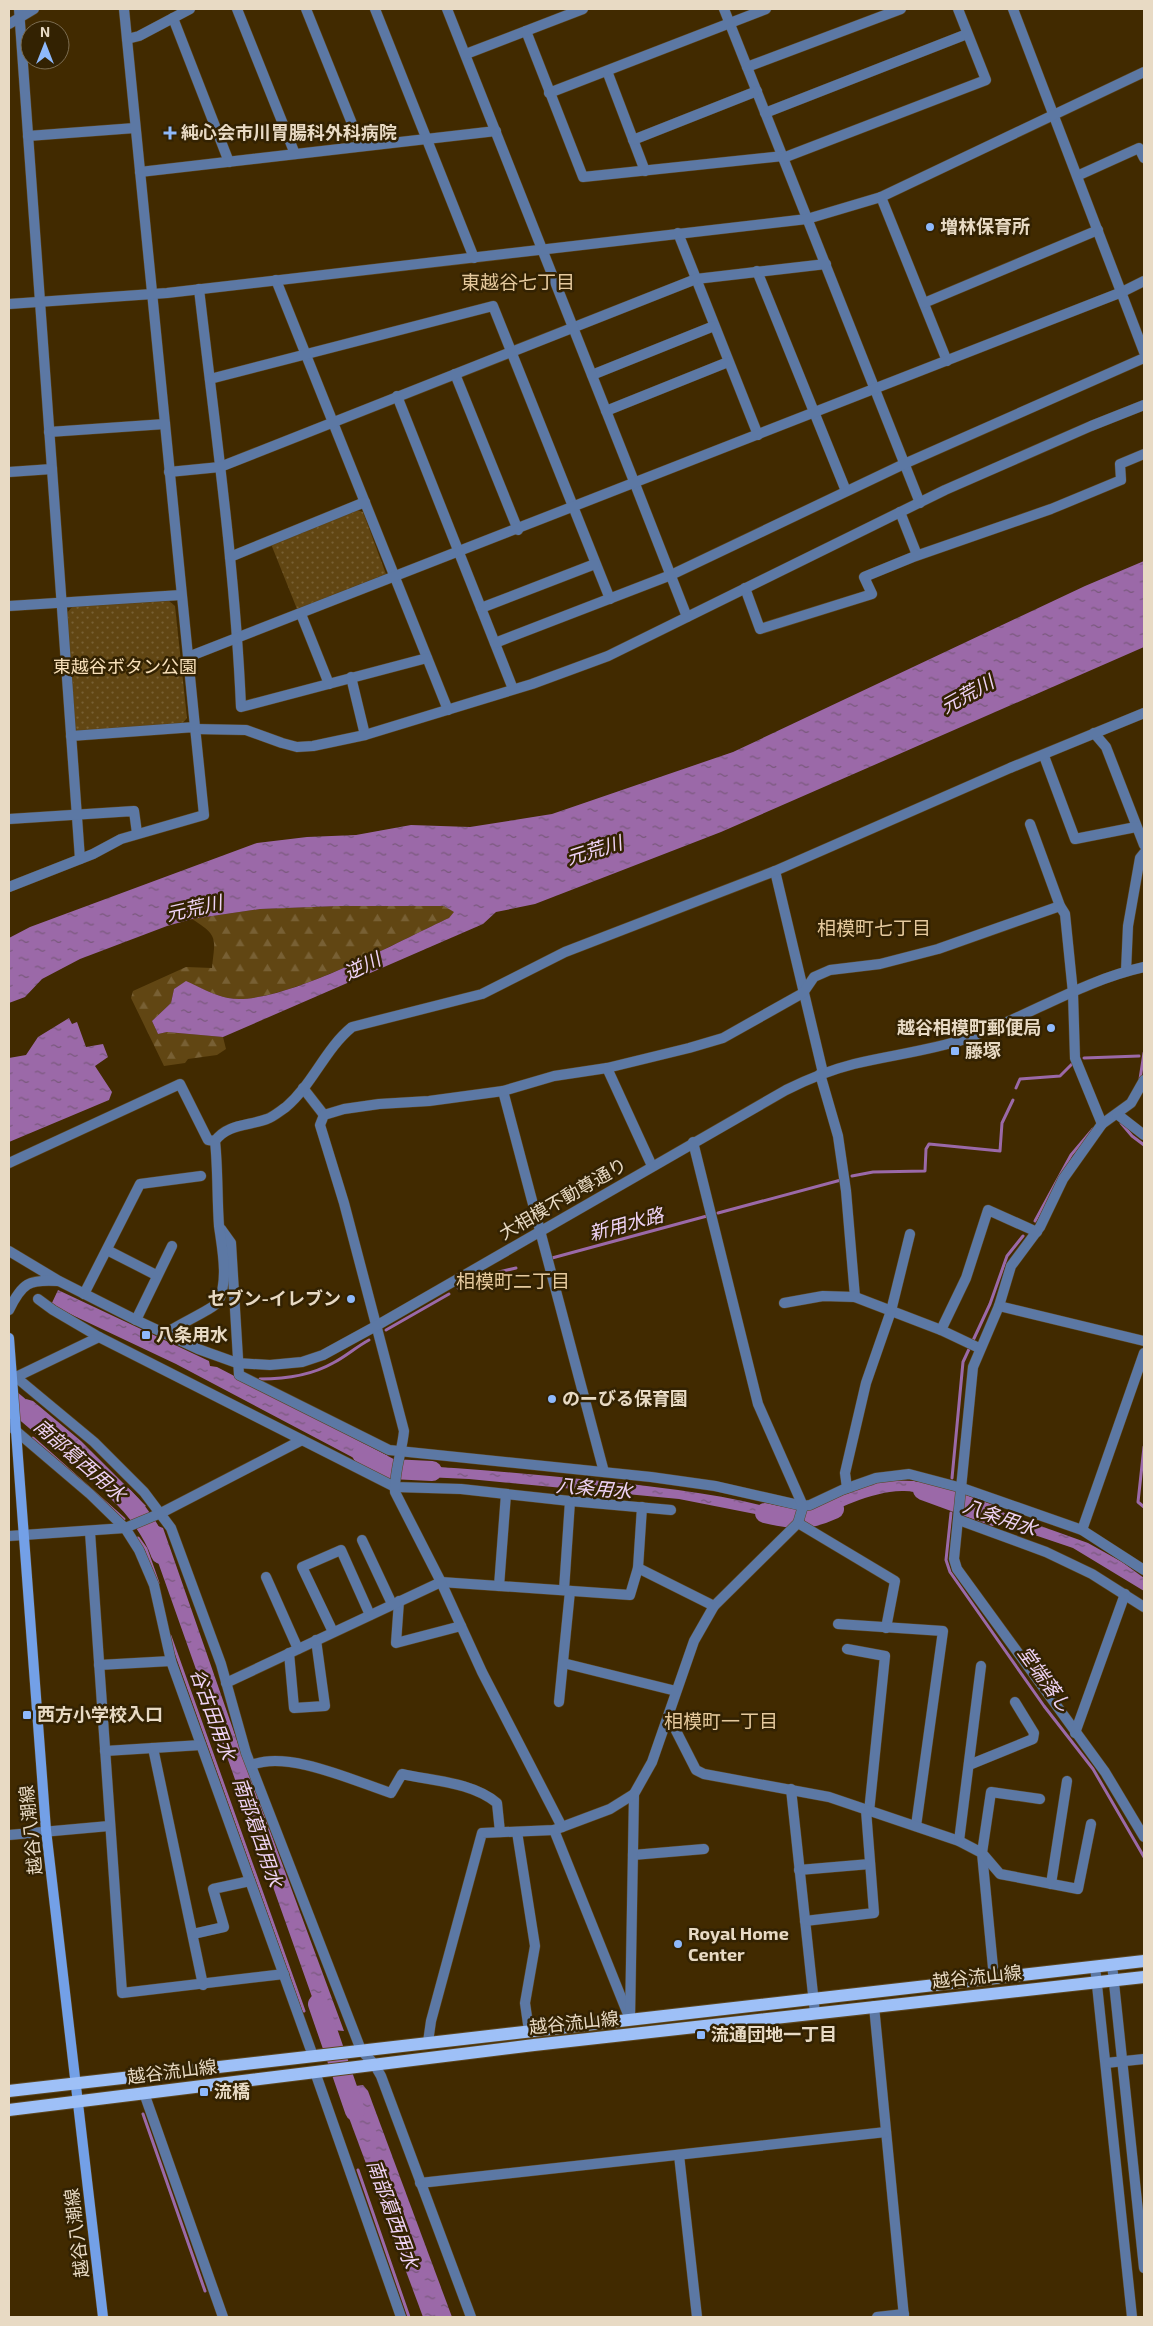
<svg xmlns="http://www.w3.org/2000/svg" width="1153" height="2326" font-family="'Exo 2','Noto Sans JP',sans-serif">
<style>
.forest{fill:url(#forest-firs)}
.park{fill:url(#park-dots)}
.water{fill:url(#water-ripples)}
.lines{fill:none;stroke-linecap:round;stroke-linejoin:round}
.stream{stroke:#9b69a8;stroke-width:3}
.river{stroke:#9b69a8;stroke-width:20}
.minor-casing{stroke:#5c461f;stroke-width:11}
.tertiary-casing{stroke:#5c461f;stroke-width:11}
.secondary-casing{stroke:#5c461f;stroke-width:11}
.primary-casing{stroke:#5c461f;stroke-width:14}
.minor{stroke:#5c78a4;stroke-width:10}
.tertiary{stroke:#5c78a4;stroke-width:10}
.secondary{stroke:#73a0e7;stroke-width:10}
.primary{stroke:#9ec0f7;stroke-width:12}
.poi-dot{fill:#8eb9fc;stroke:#332202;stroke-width:2}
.labels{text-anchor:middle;stroke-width:5;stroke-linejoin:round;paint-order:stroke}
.poi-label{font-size:18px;font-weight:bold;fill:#e8dac4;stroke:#332202;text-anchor:start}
.park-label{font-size:18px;fill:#f8e0ba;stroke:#332202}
.street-label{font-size:18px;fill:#e8dac4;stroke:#332202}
.neighbourhood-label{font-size:19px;fill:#e5c99d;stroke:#332202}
.water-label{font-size:19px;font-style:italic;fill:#efd3f6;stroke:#332202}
</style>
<defs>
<pattern id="forest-firs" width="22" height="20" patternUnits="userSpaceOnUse" patternTransform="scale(1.25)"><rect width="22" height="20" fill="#614613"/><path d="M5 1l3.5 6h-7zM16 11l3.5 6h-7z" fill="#786034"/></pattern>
<pattern id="park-dots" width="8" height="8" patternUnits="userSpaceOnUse" patternTransform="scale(1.25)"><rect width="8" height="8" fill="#614613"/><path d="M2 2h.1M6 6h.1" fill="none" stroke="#786034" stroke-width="1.8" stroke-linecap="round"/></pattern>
<pattern id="water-ripples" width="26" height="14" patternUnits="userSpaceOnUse" patternTransform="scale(1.25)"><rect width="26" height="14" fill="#9b69a8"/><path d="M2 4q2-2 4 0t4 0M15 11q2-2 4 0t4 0" fill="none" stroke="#79597c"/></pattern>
</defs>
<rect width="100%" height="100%" fill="#412a00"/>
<path class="forest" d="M338 906H444L455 912 449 918C401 940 277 1008 228 998 214 995 199 987 185 982L174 989 171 1003 152 1021 158 1034 167 1032 223 1037 226 1049 217 1055 188 1059 185 1063 164 1066 131 998 133 991 186 967 212 968C215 938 219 936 192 919L260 909Z"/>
<g class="park">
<path d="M357 510 363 512 386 574 297 609 271 544Z"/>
<path d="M169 601 175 606 187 718 182 724 79 732 74 728 66 614 72 607Z"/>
</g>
<g class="water">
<path d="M1144 561V647L721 832 535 904 496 912 483 924 223 1037 167 1032 158 1034 152 1021 171 1003 174 989 186 981C199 987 214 995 228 998 278 1008 401 940 449 918L454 912 444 906H338L260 909 192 919 167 926 80 959 42 979 25 997 9 1003V938L30 927 257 843 307 837 356 835 411 825 470 827 552 814 733 752 1085 586Z"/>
<path d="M69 1018 72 1024 77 1022 86 1047 103 1044 108 1057 95 1066 112 1092 109 1100 9 1142V1058L26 1055 38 1037Z"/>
<path d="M58 1290 209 1361 210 1366 217 1367 388 1456V1464L384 1471 369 1466 176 1364 51 1305Z"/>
<path d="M26 1399 33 1401 81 1441 146 1506 131 1514 86 1469 29 1423Z"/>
<path d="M405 1465C467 1468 529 1474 591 1480 659 1487 728 1494 793 1514L791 1521 679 1499 469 1479 403 1476Z"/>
<path d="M881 1480 914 1481 947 1490V1504C933 1499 917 1490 902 1491 869 1492 838 1509 809 1522L811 1512 824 1509 828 1501Z"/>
<path d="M971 1501 1088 1543 1122 1562 1144 1578V1591L1073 1548 969 1513Z"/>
<path d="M158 1526 163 1528 169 1545 242 1755 344 2031 322 2029 317 2018V2011L153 1548 142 1532Z"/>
<path d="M363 2085 368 2091 452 2317H423L342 2099 341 2088Z"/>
</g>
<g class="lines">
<g class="stream">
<path d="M1084 1058 1139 1056"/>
<path d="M1140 1079 1144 1053"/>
<path d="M1016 1088 1020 1079 1060 1076 1072 1064"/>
<path d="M1121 1123 1132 1136 1144 1145"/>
<path d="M852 1176 873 1172 925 1171 926 1149 929 1144 1000 1151 1002 1123 1013 1100"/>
<path d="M718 1213 841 1180"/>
<path d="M1035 1221 1071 1155 1093 1129"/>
<path d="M552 1258 707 1216"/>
<path d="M482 1276 516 1268"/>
<path d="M458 1288 463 1286"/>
<path d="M386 1330 449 1294"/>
<path d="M259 1382 260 1379C284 1379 312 1375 333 1363 345 1357 356 1347 369 1340"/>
<path d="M33 1438 124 1519"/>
<path d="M1144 1447 1138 1502 1144 1507"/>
<path d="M952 1478 963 1362 990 1304 1007 1256 1023 1236"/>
<path d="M951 1513 946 1560 950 1572 1044 1706 1093 1769 1144 1857"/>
<path d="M138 1538 146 1549 158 1583"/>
<path d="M170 1636 304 2011"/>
<path d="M143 2114 205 2291"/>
<path d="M358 2170 409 2317"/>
</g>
<g class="river">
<path d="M9 1398 49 1432"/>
<path d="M362 1454 391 1469 432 1471"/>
<path d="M923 1490 994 1516"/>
<path d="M118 1492C136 1508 153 1532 161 1554"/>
<path d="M765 1513C793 1520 808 1521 834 1509"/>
<path d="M318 2004 355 2111"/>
</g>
<g class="minor-casing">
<g id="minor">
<path d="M19 9 80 859"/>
<path d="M237 9 295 154"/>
<path d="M306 9 361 146"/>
<path d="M375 9 474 258"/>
<path d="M724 9 920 503"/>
<path d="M173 18 229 162"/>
<path d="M526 31 583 177 783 156"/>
<path d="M127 39 139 36 190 9"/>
<path d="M747 67 901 9"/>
<path d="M607 71 645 171"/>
<path d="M549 93 766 9"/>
<path d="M765 113 967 34"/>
<path d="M28 136 135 128"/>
<path d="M633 140 757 91"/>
<path d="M783 158 986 80 958 9"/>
<path d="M140 172 496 131"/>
<path d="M1077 176 1139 148 1144 158"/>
<path d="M881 197 947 361"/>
<path d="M678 233 758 435"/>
<path d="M757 271 846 491"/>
<path d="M276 280 448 710"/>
<path d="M199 289C215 428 235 567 241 707L427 658"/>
<path d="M924 303 1098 230"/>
<path d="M455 374 518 530"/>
<path d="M592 375 714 326"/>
<path d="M210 379 493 306 610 599"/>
<path d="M397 396 513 689"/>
<path d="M606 411 728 362"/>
<path d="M49 432 165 424"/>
<path d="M9 472 52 469"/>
<path d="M169 472 220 467 696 279 826 264"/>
<path d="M635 484 687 617"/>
<path d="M900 512 917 555"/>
<path d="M230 557 365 502"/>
<path d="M745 588 760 629 872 594 864 577 913 557 1051 509 1121 480 1120 464 1144 454"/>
<path d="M481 608 595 564"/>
<path d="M301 614 329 684"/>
<path d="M495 643 671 575 904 464 1144 358"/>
<path d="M351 677 365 735"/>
<path d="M195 729 246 730 282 743 297 747 313 746 365 735 532 684 608 656 945 490 1091 426 1144 405"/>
<path d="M1094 733 1106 747 1144 845"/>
<path d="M1044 756 1075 839 1136 827"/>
<path d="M9 819 134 811 137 833"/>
<path d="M1030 824 1060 906 1065 914 1073 993 1075 1058 1102 1124"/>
<path d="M775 871 823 1073"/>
<path d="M9 887 93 854 121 839 204 815 195 727 71 736"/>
<path d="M1126 971 1128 926 1140 858 1144 853"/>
<path d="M607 1068 652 1166"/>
<path d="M820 1074 838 1136 846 1191 855 1297"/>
<path d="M1144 1080 1131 1103 1102 1124 1063 1179 1040 1227 1011 1266 999 1306 973 1367 954 1559 957 1569 1105 1772 1144 1837"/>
<path d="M303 1088 324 1115"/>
<path d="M503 1091 604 1472"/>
<path d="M1117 1114 1144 1135"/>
<path d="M9 1163 180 1084 208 1140 215 1141"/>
<path d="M221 1229 231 1243 239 1375 389 1450 651 1477 715 1486 803 1506 810 1505 842 1490 876 1478 909 1474 962 1488 1082 1530 1144 1570"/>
<path d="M107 1250 156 1275"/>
<path d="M84 1294 140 1184 201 1176"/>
<path d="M38 1299 53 1310 99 1337"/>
<path d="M784 1303 823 1296 855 1297 941 1330 979 1348"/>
<path d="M999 1306 1144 1341"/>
<path d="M136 1320 172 1246"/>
<path d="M941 1330 966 1278 988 1210 1037 1232"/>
<path d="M165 1334C175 1326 215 1308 218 1302 229 1281 222 1248 219 1226 217 1198 218 1169 215 1141 227 1124 248 1126 267 1119 273 1117 280 1111 286 1107 313 1084 325 1049 352 1027L482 994 565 952 775 871 1010 768 1144 713"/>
<path d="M11 1373 94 1442 144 1492 171 1528 221 1664 246 1753 361 2050"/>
<path d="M16 1377 99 1337 395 1487 461 1489 570 1501 564 1590"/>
<path d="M9 1425 90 1494 125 1528 139 1550 154 1585 171 1661"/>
<path d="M847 1488 845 1473 866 1383 891 1311 910 1234"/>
<path d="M570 1501 671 1510"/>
<path d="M959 1520 1046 1552 1092 1574 1144 1607"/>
<path d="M798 1523 895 1581 886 1628"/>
<path d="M1082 1530 1144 1353"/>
<path d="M90 1532 122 1993 284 1974"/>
<path d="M9 1536 125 1528 161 1513 302 1440"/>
<path d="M362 1540 392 1604"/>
<path d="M638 1568 714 1606"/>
<path d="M266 1577 298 1649"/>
<path d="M499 1586 506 1494"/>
<path d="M399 1601 396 1643 461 1626"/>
<path d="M838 1624 943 1631 916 1826"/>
<path d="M333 1632 302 1567 341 1550 370 1615"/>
<path d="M847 1649 885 1656 869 1812"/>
<path d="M289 1653 294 1708 325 1706 316 1640"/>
<path d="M563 1663 676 1691"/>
<path d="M99 1665 171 1661 313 2056"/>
<path d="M226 1683 441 1582 630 1595 638 1568 642 1507"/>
<path d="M559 1702 570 1591"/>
<path d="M669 1717 696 1770 704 1774 829 1797 959 1841 982 1853 994 1978"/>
<path d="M1075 1733 1125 1594"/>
<path d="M153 1748 203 1985"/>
<path d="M105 1751 201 1745"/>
<path d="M252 1765C288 1750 354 1781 391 1793L402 1774C433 1781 472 1782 497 1803L500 1832"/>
<path d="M969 1765 1033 1739 1034 1733 1015 1702"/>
<path d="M791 1789 815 2013"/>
<path d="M1040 1799 991 1792 982 1853 1000 1874 1078 1889 1091 1824"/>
<path d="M562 1827 482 1672 441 1582 395 1492C394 1471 402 1452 404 1431L344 1203 320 1125 324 1115 344 1109 379 1104 429 1101 503 1091 554 1076 607 1068 689 1048 723 1038 803 993 814 977 830 970 880 964 938 949 1060 906"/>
<path d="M554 1830 627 2012"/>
<path d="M517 1832 535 1946 525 2003 529 2031"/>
<path d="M9 1835 109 1826"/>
<path d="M959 1841 981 1666"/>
<path d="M633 1855 704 1849"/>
<path d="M799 1870 870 1864"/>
<path d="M1051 1884 1067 1781"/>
<path d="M805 1921 874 1913 866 1810"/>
<path d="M193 1934 224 1927 213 1889 250 1881"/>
<path d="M630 2019 634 1794 652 1762 694 1641 714 1606 798 1523 803 1506 758 1404 693 1142"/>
<path d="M428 2042 431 2021 482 1833 554 1830 610 1809 634 1794"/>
<path d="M315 2072 401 2317"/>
<path d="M144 2093 223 2317"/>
</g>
</g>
<g class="tertiary-casing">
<g id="tertiary">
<path d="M124 9 195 727"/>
<path d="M447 9 635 484"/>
<path d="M1013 9 1144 352"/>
<path d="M9 24 34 9"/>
<path d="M466 54 583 9"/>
<path d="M9 304 167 293 807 219 881 197 1144 72"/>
<path d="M9 606 181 595"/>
<path d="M188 657 1122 292 1144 281"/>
<path d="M9 1251 59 1281 136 1320 198 1349 237 1363 270 1365 302 1362 323 1355 376 1326 786 1090C808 1079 830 1070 854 1064 891 1055 928 1051 965 1039 1026 1018 1081 981 1144 967"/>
<path d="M9 1310C22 1283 29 1279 58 1281"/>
<path d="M1112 1964 1144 2268"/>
<path d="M1095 1966 1132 2317"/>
<path d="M874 2006 904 2317"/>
<path d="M361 2050 374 2064 381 2076 471 2317"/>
<path d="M1106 2063 1144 2059"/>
<path d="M679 2155 697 2317"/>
<path d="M420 2183 886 2132"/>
<path d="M877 2317 904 2314"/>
</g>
</g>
<g class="secondary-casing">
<path id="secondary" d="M9 1338 46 1830 103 2317"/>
</g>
<g class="primary-casing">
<g id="primary">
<path d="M9 2091 1144 1961"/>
<path d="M9 2110 534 2045 1144 1977"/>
</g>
</g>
<use href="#minor" class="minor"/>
<use href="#tertiary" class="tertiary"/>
<use href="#secondary" class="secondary"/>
<use href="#primary" class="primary"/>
</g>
<g class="poi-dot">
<path d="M167.5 125.5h5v5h5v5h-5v5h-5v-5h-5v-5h5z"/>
<circle cx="930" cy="227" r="5"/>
<circle cx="1051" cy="1028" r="5"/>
<rect x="950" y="1046" width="10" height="10" rx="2.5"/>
<circle cx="351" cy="1299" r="5"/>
<rect x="141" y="1330" width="10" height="10" rx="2.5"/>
<circle cx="552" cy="1399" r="5"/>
<rect x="22" y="1710" width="10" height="10" rx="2.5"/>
<circle cx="678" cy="1944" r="5"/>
<rect x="696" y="2030" width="10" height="10" rx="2.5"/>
<rect x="199" y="2087" width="10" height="10" rx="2.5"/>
</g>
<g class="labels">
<g class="poi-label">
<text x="181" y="139">純心会市川胃腸科外科病院</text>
<text x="940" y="233">増林保育所</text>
<text x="1041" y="1034" text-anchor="end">越谷相模町郵便局</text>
<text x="965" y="1057">藤塚</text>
<text x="341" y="1305" text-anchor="end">セブン-イレブン</text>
<text x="156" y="1341">八条用水</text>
<text x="562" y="1405">のーびる保育園</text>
<text x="37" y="1721">西方小学校入口</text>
<text x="688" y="1940">Royal Home<tspan x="688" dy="21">Center</tspan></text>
<text x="711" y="2041">流通団地一丁目</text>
<text x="214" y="2098">流橋</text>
</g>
<g class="park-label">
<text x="125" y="673">東越谷ボタン公園</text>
</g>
<g class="street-label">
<text transform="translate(563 1199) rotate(-30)" y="6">大相模不動尊通り</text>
<text transform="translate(31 1830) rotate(-96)" y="6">越谷八潮線</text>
<text transform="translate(977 1977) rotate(-6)" y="6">越谷流山線</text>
<text transform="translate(574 2023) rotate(-6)" y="6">越谷流山線</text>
<text transform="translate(172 2072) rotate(-7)" y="6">越谷流山線</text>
<text transform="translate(77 2233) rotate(-97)" y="6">越谷八潮線</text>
</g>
<g class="neighbourhood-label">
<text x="518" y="289">東越谷七丁目</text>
<text x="874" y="935">相模町七丁目</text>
<text x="513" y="1288">相模町二丁目</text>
<text x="721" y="1728">相模町一丁目</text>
</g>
<g class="water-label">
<text transform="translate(967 694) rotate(-29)" y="7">元荒川</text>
<text transform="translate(594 850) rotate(-17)" y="7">元荒川</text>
<text transform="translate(194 908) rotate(-13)" y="7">元荒川</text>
<text transform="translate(362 966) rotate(-26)" y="7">逆川</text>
<text transform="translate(626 1224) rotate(-15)" y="7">新用水路</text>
<text transform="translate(80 1460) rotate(41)" y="7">南部葛西用水</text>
<text transform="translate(594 1488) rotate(5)" y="7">八条用水</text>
<text transform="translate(1000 1517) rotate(19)" y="7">八条用水</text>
<text transform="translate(1045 1679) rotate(54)" y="7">堂端落し</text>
<text transform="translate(213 1714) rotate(70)" y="7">谷古田用水</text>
<text transform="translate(258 1832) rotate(71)" y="7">南部葛西用水</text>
<text transform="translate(393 2214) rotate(70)" y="7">南部葛西用水</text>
</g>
</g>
<rect width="1153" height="2326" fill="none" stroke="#e8dac4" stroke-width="20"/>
<g transform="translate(45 45)"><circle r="24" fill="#332202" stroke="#7b6c50"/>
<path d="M0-4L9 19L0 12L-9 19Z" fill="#8eb9fc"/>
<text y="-8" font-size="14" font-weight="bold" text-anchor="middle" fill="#e8dac4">N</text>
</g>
</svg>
